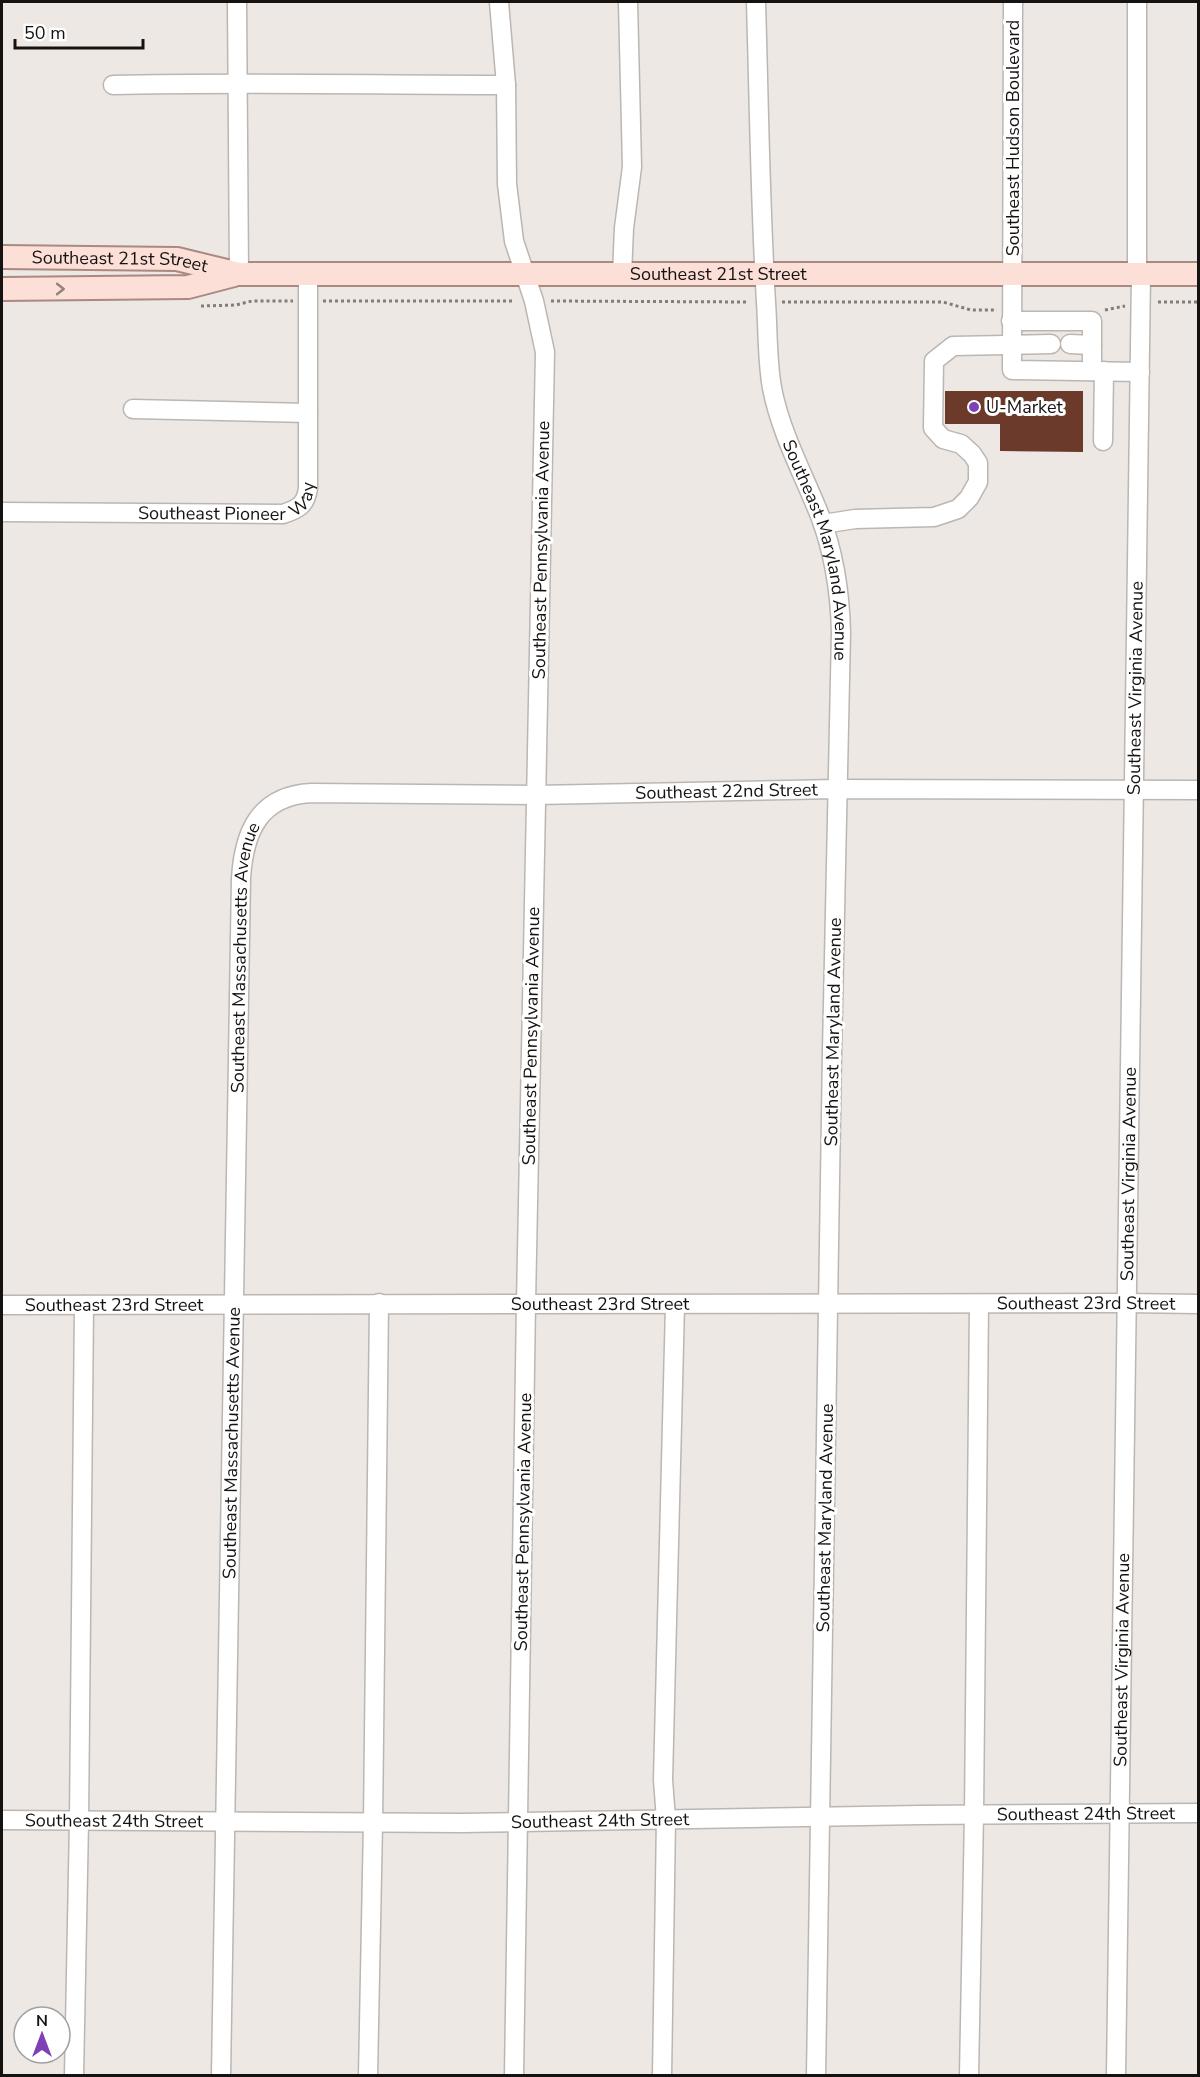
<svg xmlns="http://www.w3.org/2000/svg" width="1200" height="2077" font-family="'Nunito Sans',sans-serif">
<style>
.building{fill:#6b3a2b}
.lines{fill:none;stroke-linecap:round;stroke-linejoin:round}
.minor-casing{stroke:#bcb6b2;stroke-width:21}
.major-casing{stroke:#aa8980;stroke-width:26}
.path{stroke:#817d7b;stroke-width:3;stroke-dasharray:3 3;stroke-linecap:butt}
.minor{stroke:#fff;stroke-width:18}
.major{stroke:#fcdfd7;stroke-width:22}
.oneway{stroke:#94837e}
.poi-dot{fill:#8040b5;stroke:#fff;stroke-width:2}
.labels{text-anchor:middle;stroke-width:6;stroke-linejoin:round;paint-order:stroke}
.street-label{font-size:18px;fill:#151312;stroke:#fff}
.poi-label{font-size:18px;fill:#151312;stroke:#fff;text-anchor:start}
</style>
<rect width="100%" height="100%" fill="#eee8e4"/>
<path class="building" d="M945 391H1083V452L1000 451V424H945Z"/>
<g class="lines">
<g class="minor-casing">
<g id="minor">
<path d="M237 2 239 274"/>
<path d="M499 2 506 85 507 184 514 241 534 301 545 352 526 1303 514 2076"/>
<path id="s1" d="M756 2C759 102 760 202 766 302 768 331 767 360 772 388 781 434 803 473 820 516 834 553 840 592 841 632L832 1052 816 2076"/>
<path d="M1013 2 1012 370 1140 372"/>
<path d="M113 85C244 82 375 85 506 85"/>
<path d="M622 274 624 228 632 167 628 2"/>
<path d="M1137 275V2"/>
<path d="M1011 321H1092V371"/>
<path d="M1070 344 1092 345"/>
<path d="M133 409 308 413"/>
<path d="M1103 441 1104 371"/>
<path id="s2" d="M2 512 283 514C298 509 306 505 308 488V274"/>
<path d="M823 524 855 519 934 517 958 509 969 498 978 482V463L972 454 961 444 943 439 933 428 934 361 953 346 1051 344"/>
<path id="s3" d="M2 1305 1126 1303 1198 1304"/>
<path id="s4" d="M2 1820 462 1823 920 1815 1198 1813"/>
<path d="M74 2076 79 1821 84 1305"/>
<path id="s5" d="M221 2076 241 878C244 832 259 796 311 793L536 795 837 789 1198 790"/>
<path d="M368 2076 373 1823 379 1303"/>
<path d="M662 2076 666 1819 663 1780 675 1305"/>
<path d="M969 2076 974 1814 979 1304"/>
<path id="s6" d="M1116 2076 1141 275"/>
</g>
</g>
<g class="major-casing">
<g id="major">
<path id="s7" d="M2 257 177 259 239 274H1198"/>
<path d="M2 289 188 287 234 275"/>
</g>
</g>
<g class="path">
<path d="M323 301H515"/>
<path d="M551 301 749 302"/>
<path d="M782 302H943L971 310H997"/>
<path d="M1158 302H1198"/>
<path d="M201 306 236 305 252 301H293"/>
<path d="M1105 310 1125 306"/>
</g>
<use href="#minor" class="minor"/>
<use href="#major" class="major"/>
</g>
<defs><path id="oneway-chevron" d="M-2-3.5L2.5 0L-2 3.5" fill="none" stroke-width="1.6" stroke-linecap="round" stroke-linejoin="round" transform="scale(1.5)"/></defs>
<use class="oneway" href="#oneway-chevron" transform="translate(60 289)"/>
<circle class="poi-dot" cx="974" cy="407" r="6"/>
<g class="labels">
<g class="street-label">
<text transform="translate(1013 138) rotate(-90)" y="6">Southeast Hudson Boulevard</text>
<text dy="6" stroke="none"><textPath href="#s7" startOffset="118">Southeast 21st Street</textPath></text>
<text dy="6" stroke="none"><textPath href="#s7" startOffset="718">Southeast 21st Street</textPath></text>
<text dy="6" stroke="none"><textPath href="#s2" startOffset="231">Southeast Pioneer Way</textPath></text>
<text transform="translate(541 550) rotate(-89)" y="6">Southeast Pennsylvania Avenue</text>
<text dy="6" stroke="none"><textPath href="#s1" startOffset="556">Southeast Maryland Avenue</textPath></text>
<text dy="6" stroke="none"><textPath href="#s6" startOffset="1388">Southeast Virginia Avenue</textPath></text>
<text dy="6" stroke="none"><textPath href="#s5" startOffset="1737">Southeast 22nd Street</textPath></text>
<text dy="6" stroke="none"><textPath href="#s5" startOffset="1119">Southeast Massachusetts Avenue</textPath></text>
<text transform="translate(833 1032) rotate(-89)" y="6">Southeast Maryland Avenue</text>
<text transform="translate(531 1036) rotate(-89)" y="6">Southeast Pennsylvania Avenue</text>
<text dy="6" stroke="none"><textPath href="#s6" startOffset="902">Southeast Virginia Avenue</textPath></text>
<text dy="6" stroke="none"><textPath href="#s3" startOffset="112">Southeast 23rd Street</textPath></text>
<text dy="6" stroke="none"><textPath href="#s3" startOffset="598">Southeast 23rd Street</textPath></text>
<text dy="6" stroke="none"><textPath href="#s3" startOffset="1084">Southeast 23rd Street</textPath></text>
<text dy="6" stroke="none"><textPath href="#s5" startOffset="633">Southeast Massachusetts Avenue</textPath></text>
<text transform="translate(825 1518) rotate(-89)" y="6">Southeast Maryland Avenue</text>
<text transform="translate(523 1522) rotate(-89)" y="6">Southeast Pennsylvania Avenue</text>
<text dy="6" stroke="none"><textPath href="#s6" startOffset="416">Southeast Virginia Avenue</textPath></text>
<text dy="6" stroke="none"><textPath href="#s4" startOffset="1084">Southeast 24th Street</textPath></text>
<text dy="6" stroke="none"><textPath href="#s4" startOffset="112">Southeast 24th Street</textPath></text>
<text dy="6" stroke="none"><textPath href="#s4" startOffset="598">Southeast 24th Street</textPath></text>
</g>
<g class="poi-label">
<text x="986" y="413">U-Market</text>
</g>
</g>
<rect width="1200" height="2077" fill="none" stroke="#151312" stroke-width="6"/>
<g transform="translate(42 2035)"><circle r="28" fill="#ffffff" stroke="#a1a1a0" stroke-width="1.5"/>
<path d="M0-4.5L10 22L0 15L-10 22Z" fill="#8040b5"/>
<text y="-9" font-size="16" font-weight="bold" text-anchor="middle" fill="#151312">N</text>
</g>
<path d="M15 39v9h128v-9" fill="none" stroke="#151312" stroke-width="3"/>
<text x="24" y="39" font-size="18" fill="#151312" stroke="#ffffff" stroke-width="4.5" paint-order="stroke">50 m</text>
</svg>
